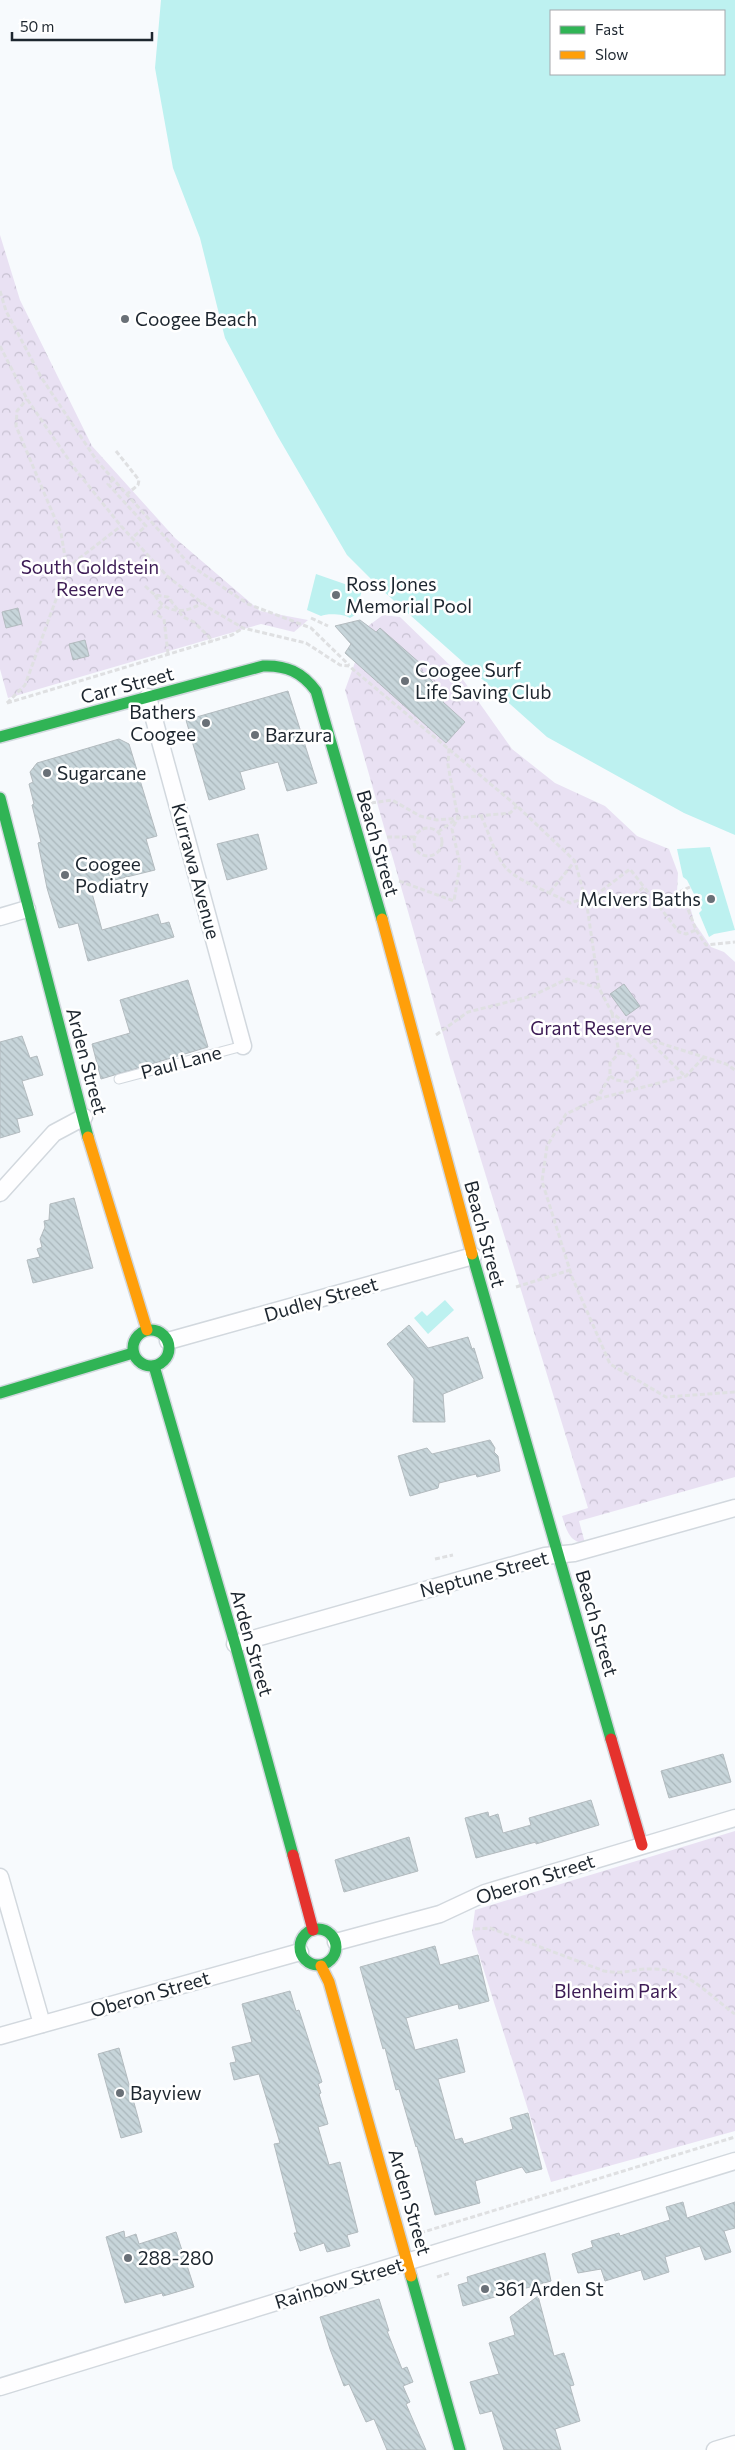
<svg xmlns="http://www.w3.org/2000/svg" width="735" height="2450" font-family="Commissioner,sans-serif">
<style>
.park{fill:url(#park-crowns)}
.water{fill:#bdf1f0;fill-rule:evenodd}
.building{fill:url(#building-back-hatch);stroke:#b3bbbf}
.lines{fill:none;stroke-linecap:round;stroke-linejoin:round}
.lane-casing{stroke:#d2d8de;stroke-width:11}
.street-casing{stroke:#d2d8de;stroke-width:19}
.fast-casing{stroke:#d2d8de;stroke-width:14}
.slow-casing{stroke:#d2d8de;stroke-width:14}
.jam-casing{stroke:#d2d8de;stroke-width:14}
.path{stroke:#dfe0e2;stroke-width:3;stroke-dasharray:5 2.5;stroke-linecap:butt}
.lane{stroke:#fefeff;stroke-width:9}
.street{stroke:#fefeff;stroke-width:16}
.fast{stroke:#30b455;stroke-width:11}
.slow{stroke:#ff9f0a;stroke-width:11}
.jam{stroke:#e5322d;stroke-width:11}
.poi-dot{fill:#697077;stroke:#fff;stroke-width:2}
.labels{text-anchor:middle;stroke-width:5;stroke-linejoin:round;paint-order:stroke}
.poi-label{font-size:19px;fill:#1d262f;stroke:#fff;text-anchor:start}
.park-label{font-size:19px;fill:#3d1c55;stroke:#fff}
.street-label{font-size:19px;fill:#1d262f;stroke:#fff}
</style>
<defs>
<pattern id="park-crowns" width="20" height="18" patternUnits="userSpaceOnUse" patternTransform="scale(1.25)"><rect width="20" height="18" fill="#e9e1f3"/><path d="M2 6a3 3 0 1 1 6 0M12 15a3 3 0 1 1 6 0" fill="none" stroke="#c7c1d1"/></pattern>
<pattern id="building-back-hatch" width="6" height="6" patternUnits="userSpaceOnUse" patternTransform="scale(1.25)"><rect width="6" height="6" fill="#c7d5da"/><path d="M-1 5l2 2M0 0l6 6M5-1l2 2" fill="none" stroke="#aab7bb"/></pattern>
</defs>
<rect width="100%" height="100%" fill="#f7fafd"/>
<g class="park">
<path d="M0 235 20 300 92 446 175 538 260 611 308 620 294 632 261 624 8 698 0 669Z"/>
<path d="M383 615 400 617 459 674 512 749 555 783 605 806 637 836 669 849 678 873 677 892 690 906 694 922 711 947 724 952 735 962V1477L579 1521 585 1543C569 1543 566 1528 562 1516L588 1508 450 1059 345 690 368 626Z"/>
<path d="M735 1831V2131L551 2182 472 1933 475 1910Z"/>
</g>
<g class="water">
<path d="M161 0H735V835L684 813 547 737 382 590 347 555 277 435 225 338 200 238 173 168 155 68ZM551 11H724V74H551Z"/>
<path d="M316 574 362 590 355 615 350 618C345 614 327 613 321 616L307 610Z"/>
<path d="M710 847 735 930 714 934 709 937 699 913 702 910 687 880 683 877 677 849Z"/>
<path d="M445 1300 454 1310 428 1334 414 1318 422 1311 427 1316Z"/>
</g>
<g class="building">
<path d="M18 608 22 624 6 628 2 612Z"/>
<path d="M360 620 376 632 380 628 421 664 417 667 448 696 443 702 465 722 446 743 345 653 351 644 335 626Z"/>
<path d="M85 640 89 656 73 660 69 644Z"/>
<path d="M288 691 317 783 287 791 278 762 240 772 245 789 209 800 186 720Z"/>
<path d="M119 739 129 744 157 836 146 839 155 870 90 886 95 904 102 930 158 914 161 924 169 922 174 937 88 961 78 923 59 928 47 888 38 843 41 842 32 805 34 804 29 784 33 782 30 772 37 763Z"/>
<path d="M258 834 267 869 227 880 217 844Z"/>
<path d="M188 980 208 1047 101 1079 92 1044 130 1033 120 1000Z"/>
<path d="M624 984 640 1006 626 1016 610 994Z"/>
<path d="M22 1036 30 1058 37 1056 43 1075 22 1081 33 1115 17 1119 20 1132 0 1138V1042Z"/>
<path d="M74 1198 93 1268 33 1283 27 1260 40 1257 37 1249 42 1247 40 1239 45 1227 44 1221 49 1220 50 1204Z"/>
<path d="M409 1325 428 1348 468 1337 472 1349 474 1348 483 1378 443 1394 445 1422H413L414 1379 387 1344Z"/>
<path d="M490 1440 495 1448 494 1452 498 1456 500 1471 477 1477 476 1474 439 1483 438 1488 410 1496 398 1456 427 1448 432 1454Z"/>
<path d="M723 1754 731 1782 669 1798 661 1771Z"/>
<path d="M591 1800 599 1825 536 1844V1842L476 1858 465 1818 488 1812 489 1817 498 1814 503 1833 531 1825 529 1818Z"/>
<path d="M409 1837 418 1871 344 1892 335 1860Z"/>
<path d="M435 1946 440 1965 478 1955 489 2001 459 2009 458 2004 406 2018 415 2050 457 2039 465 2072 438 2079 455 2140 462 2138 464 2144 513 2129 510 2118 528 2113 542 2169 526 2173 522 2167 475 2181 480 2203 435 2215 417 2146 416 2147 399 2089 396 2090 385 2048 383 2049 360 1967Z"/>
<path d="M290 1991 296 2011 299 2010 322 2082 318 2084 321 2093 319 2094 328 2124 318 2127 329 2165 340 2162 358 2232 347 2235 350 2246 327 2252 324 2243 300 2251 294 2233H297L274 2144 280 2143 259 2074 234 2080 230 2063 236 2062 232 2047 252 2042 242 2004Z"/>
<path d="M119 2048 142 2132 121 2138 98 2054Z"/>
<path d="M683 2202 687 2218 735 2202V2228L724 2231 731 2252 705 2260 700 2246 665 2257 669 2272 644 2280 641 2270 605 2281 601 2269 578 2273 572 2254 593 2247 591 2241 619 2233 620 2236 670 2220 666 2207Z"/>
<path d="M124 2231 125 2238 136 2234 139 2244 176 2232 194 2287 163 2296 162 2293 125 2303 106 2237Z"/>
<path d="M545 2253 551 2281 463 2306 458 2285 468 2282 467 2277Z"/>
<path d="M538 2296 554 2356 564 2353 574 2385 570 2386 580 2421 555 2429 561 2450H504L492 2411 480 2414 470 2382 499 2374 489 2343 515 2335 510 2317Z"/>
<path d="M379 2299 389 2331H387L402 2369 407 2367 413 2382 403 2386 410 2402 406 2404 426 2450H387L374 2419 366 2422 349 2384 344 2386 330 2349 320 2317Z"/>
</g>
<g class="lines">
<g class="lane-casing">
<path id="lane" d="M119 1079 243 1046"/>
</g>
<g class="street-casing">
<g id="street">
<path d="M148 697 243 1046"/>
<path d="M0 917 27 909"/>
<path d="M0 1193 54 1133 84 1117"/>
<path d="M168 1341 473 1256"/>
<path d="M235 1644 545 1556 574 1553 735 1508"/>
<path d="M0 1877 42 2024"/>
<path d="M336 1942 440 1914 485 1893 735 1818"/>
<path d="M0 2036 300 1952"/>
<path d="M0 2387 735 2161"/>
<path d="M715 2450 735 2444"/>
</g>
</g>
<g class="fast-casing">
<g id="fast">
<path d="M0 737 263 666C286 665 302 672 316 691L382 919"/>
<path d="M0 798 88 1137"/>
<path d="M472 1254 611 1739"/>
<circle cx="151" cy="1348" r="18"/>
<path d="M154 1366 235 1644 293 1855"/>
<path d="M0 1393 133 1353"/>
<circle cx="318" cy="1947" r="18"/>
<path d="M411 2276 460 2450"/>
</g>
</g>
<g class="slow-casing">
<g id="slow">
<path d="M382 919 472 1254"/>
<path d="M88 1137 147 1330"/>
<path d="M321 1966 329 1982 411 2276"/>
</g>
</g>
<g class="jam-casing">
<g id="jam">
<path d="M611 1739 642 1845"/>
<path d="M293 1855 313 1930"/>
</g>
</g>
<g class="path">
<path d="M0 291 6 311 41 377 97 461 190 565 248 604 311 628 349 665"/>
<path d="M0 346 27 399 75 469 121 526 168 577 209 608 243 628 306 643 340 665 349 666 517 806 575 861 587 906 599 988 612 1013 647 1039 726 1064 735 1070"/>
<path d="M116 451 139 480 138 485 127 494"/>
<path d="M114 479 108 484 146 526 132 538"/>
<path d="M67 568 121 526"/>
<path d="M145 586 155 595 168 597 183 617 194 622 213 641"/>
<path d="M155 595C165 614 185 614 202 603"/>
<path d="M162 606 154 613 164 619 168 654"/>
<path d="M311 618 328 626"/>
<path d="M7 703 25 685 67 569 61 533 16 426 17 411 27 399"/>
<path d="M7 703 232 635 243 628"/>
<path d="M371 803 392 800 420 816 437 820 510 813 517 806"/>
<path d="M481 816C489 832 495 857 507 869 520 882 552 893 570 903L596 895 630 869 644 887"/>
<circle cx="428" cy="842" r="14"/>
<path d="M438 832 456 819"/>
<path d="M387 837H415"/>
<path d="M399 881 454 901 460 864 452 829 458 818 448 765 449 748"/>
<path d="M550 892 575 861"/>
<path d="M628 900 644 887 679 932 686 934 696 930 681 891 690 887"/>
<path d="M696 930 706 945 735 942"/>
<path d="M612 1013 619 1053 610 1063V1076L597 1099 566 1114 547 1146 542 1181 572 1277 610 1364 666 1397 735 1392"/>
<path d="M436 1035 468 1012 532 996 567 979 599 988"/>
<path d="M648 1040 685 1076"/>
<path d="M610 1076 616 1080 629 1082 637 1076 638 1063 628 1054 619 1053"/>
<path d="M597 1099 686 1076 704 1057"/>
<path d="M516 1287 570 1270"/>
<path d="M435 1559 453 1555"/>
<path d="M475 1929 490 1928 604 1971C627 1975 633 1968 653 1969 689 1969 708 1995 735 2014"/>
<path d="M420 2233 735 2137"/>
<path d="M437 2277 450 2273"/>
</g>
<use href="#lane" class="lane"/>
<use href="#street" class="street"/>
<use href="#fast" class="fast"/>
<use href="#slow" class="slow"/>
<use href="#jam" class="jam"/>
</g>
<g class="poi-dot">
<circle cx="125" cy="319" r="5"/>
<circle cx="336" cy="595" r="5"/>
<circle cx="405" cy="681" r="5"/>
<circle cx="206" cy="723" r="5"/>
<circle cx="255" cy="735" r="5"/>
<circle cx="47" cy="773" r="5"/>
<circle cx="65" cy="875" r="5"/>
<circle cx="711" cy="899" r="5"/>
<circle cx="120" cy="2093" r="5"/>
<circle cx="128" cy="2258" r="5"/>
<circle cx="485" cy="2289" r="5"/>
</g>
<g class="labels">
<g class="poi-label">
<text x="135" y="326">Coogee Beach</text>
<text x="346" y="591">Ross Jones<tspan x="346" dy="22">Memorial Pool</tspan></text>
<text x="415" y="677">Coogee Surf<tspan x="415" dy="22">Life Saving Club</tspan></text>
<text x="196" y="719" text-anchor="end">Bathers<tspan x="196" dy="22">Coogee</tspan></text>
<text x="265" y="742">Barzura</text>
<text x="57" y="780">Sugarcane</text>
<text x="75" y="871">Coogee<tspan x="75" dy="22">Podiatry</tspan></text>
<text x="701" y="906" text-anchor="end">McIvers Baths</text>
<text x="130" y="2100">Bayview</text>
<text x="138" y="2265">288-280</text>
<text x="495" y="2296">361 Arden St</text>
</g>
<g class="park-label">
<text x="90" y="574">South Goldstein<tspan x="90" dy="22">Reserve</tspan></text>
<text x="591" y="1035">Grant Reserve</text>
<text x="616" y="1998">Blenheim Park</text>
</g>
<g class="street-label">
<text transform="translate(127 685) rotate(-15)" y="7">Carr Street</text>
<text transform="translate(378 843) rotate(74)" y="7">Beach Street</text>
<text transform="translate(196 871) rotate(75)" y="7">Kurrawa Avenue</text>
<text transform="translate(87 1061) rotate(75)" y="7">Arden Street</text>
<text transform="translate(181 1062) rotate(-15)" y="7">Paul Lane</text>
<text transform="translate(485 1234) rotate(75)" y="7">Beach Street</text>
<text transform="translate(321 1299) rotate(-16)" y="7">Dudley Street</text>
<text transform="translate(484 1574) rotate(-15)" y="7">Neptune Street</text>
<text transform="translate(597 1623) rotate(74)" y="7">Beach Street</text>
<text transform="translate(252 1643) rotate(74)" y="7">Arden Street</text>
<text transform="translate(535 1879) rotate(-18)" y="7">Oberon Street</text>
<text transform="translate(150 1994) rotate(-16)" y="7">Oberon Street</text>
<text transform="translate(410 2202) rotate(74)" y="7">Arden Street</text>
<text transform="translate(339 2283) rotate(-17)" y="7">Rainbow Street</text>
</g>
</g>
<rect x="550" y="10" width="175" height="65" fill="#ffffff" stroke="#a5a8ac"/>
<rect x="560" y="26" width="25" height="8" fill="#30b455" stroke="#a5a8ac"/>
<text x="595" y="35" font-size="15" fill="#1d262f">Fast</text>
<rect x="560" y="51" width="25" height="8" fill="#ff9f0a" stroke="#a5a8ac"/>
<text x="595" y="60" font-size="15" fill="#1d262f">Slow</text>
<path d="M12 32v8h140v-8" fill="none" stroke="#1d262f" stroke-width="2.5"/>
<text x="20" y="32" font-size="15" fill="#1d262f" stroke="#ffffff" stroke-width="4" paint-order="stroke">50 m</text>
</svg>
